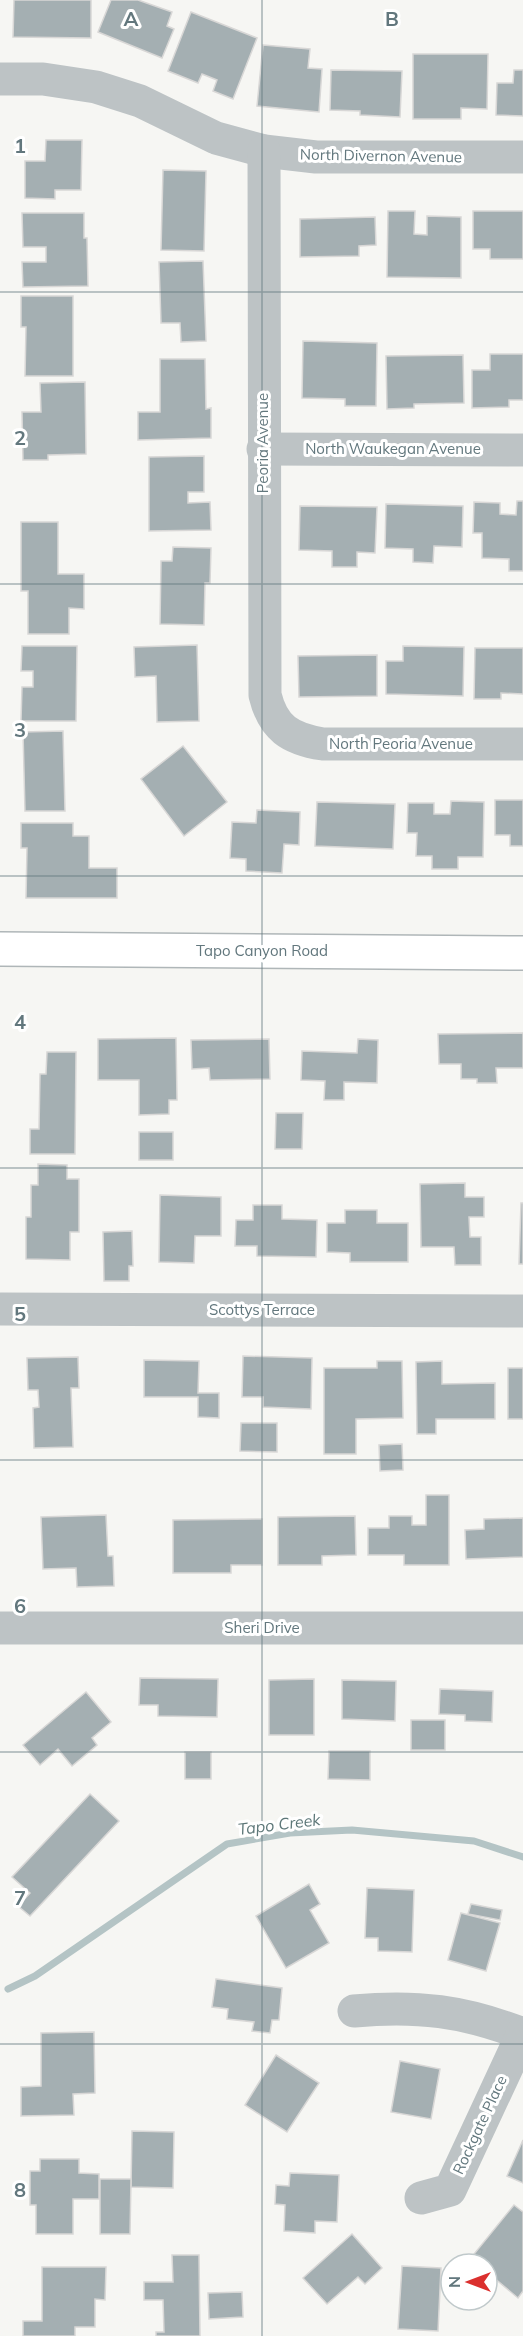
<svg xmlns="http://www.w3.org/2000/svg" width="523" height="2336" font-family="Mulish,sans-serif">
<style>
.lines{fill:none;stroke-linecap:round;stroke-linejoin:round}
.stream{stroke:#b4c4c5;stroke-width:7}
.building{fill:#a4afb2;stroke:#d8d7d6;stroke-width:1.5}
.major-casing{stroke:#afb6b8;stroke-width:36}
.minor{stroke:#bdc3c5;stroke-width:33}
.major{stroke:#fff;stroke-width:33}
.grid{fill:none;stroke:#62777d;stroke-width:1.5;stroke-opacity:0.55}
.labels{text-anchor:middle;stroke-width:6;stroke-linejoin:round;paint-order:stroke}
.street-label{font-size:15px;fill:#62777d;stroke:#fff}
.water-label{font-size:16px;font-style:italic;fill:#5d7778;stroke:#fff}
.grid-label{font-size:20px;text-anchor:middle;font-weight:bold;fill:#62777d;stroke:#fff;stroke-width:6;stroke-linejoin:round;paint-order:stroke}
</style>
<rect width="100%" height="100%" fill="#f6f6f3"/>
<g class="lines">
<path class="stream" d="M8 1989 35 1976 227 1844 290 1833 352 1830 474 1841 523 1857"/>
</g>
<g class="building">
<path d="M14 0H91V38L13 37Z"/>
<path d="M111 0H138L172 12 167 26 174 29 162 58 98 32Z"/>
<path d="M191 12 257 38 233 99 213 91 217 80 202 74 198 83 168 71Z"/>
<path d="M263 45 310 49 308 68 322 69 319 112 257 106Z"/>
<path d="M413 54H488L487 109 461 108V119H413Z"/>
<path d="M331 70 402 71 400 117 360 115V111L330 110Z"/>
<path d="M514 70H523V116L496 115 497 83H513Z"/>
<path d="M46 140H82L81 190H55V199L25 198V161H45Z"/>
<path d="M163 170 206 171 204 251 161 250Z"/>
<path d="M388 211H415L414 234 427 235V216L461 217V278L387 277Z"/>
<path d="M473 211H523V259H490V249H473Z"/>
<path d="M22 213H84V238H87L88 286 23 287 22 262H46V247H23Z"/>
<path d="M375 217 376 245 359 246V256L300 257V219Z"/>
<path d="M203 261 206 341 181 342 180 323H161L159 262Z"/>
<path d="M21 296H73V376H25L26 327H21Z"/>
<path d="M303 341 377 343 376 406H345V399L302 398Z"/>
<path d="M490 354H523V400H509V407L472 408V370H490Z"/>
<path d="M463 355 464 403 414 404V408L387 409 386 356Z"/>
<path d="M160 359H205L206 409 211 408V438L138 440V412H160Z"/>
<path d="M85 382 86 454 48 455V460H23L22 412H41L40 383Z"/>
<path d="M204 456V492H188V503L210 502 211 530 149 531V457Z"/>
<path d="M517 501H523V571H509V559L482 558V533H473L474 502 500 503V514L516 515Z"/>
<path d="M386 504 463 506 462 547 434 546 433 563 413 562V549L385 548Z"/>
<path d="M300 506 377 507 375 553 357 552V567H332V551L299 550Z"/>
<path d="M21 522H58V574H84V609L69 608V634H28V591H21Z"/>
<path d="M173 547 211 548 210 583H205L204 625 160 624 161 561H172Z"/>
<path d="M197 645 199 721 157 722 156 676 135 677 134 647Z"/>
<path d="M22 646H77L76 721H21L22 687H33V671H21Z"/>
<path d="M403 646 464 647 463 696 386 694V661H403Z"/>
<path d="M475 648H523V694L501 693V699H474Z"/>
<path d="M377 655V696L299 697 298 656Z"/>
<path d="M63 731 65 811H25L23 732Z"/>
<path d="M183 746 227 802 184 836 141 779Z"/>
<path d="M495 800H523V846H510V835H495Z"/>
<path d="M451 801 484 802 483 857H458V869H432V856H416L417 833H407L408 803H434V814H450Z"/>
<path d="M317 802 395 804 393 849 315 846Z"/>
<path d="M257 810 300 812 299 845 284 844 282 873 246 871V859L230 858 232 822 256 823Z"/>
<path d="M21 823H73V836H89V868H117V898H26L27 848H21Z"/>
<path d="M523 1033V1068H496L497 1083H477V1079H461V1064H439L438 1034Z"/>
<path d="M176 1038 177 1100H169V1114L139 1115V1080H98V1039Z"/>
<path d="M269 1039 270 1079 210 1080 209 1068 192 1069 191 1040Z"/>
<path d="M358 1039 378 1040 377 1083 344 1082V1100H324L325 1081 301 1080 302 1051 357 1053Z"/>
<path d="M47 1052H76L75 1154H30V1129H39L40 1074H46Z"/>
<path d="M276 1113H303L302 1149H275Z"/>
<rect x="139" y="1132" width="34" height="28"/>
<path d="M38 1164 67 1165V1179H79V1232H70V1260L26 1259V1217H31V1185H38Z"/>
<path d="M465 1183V1197H484V1217H469L470 1237H481V1265H455L454 1247H421L420 1184Z"/>
<path d="M160 1195 221 1197V1236H195L194 1263 159 1262Z"/>
<path d="M521 1203H523V1264H519Z"/>
<path d="M253 1205H282V1219L317 1220 316 1257 257 1256V1246H235L236 1220H253Z"/>
<path d="M345 1210H377V1223H408V1262H350V1253L327 1252V1223H345Z"/>
<path d="M132 1231 133 1266H129V1281H104L103 1232Z"/>
<path d="M243 1356 312 1358 311 1409 263 1407V1397H242Z"/>
<path d="M78 1357 79 1388H71L73 1447 34 1448 33 1408 39 1407 38 1390H28L27 1358Z"/>
<path d="M144 1360 199 1361 198 1393H219V1418L198 1417V1397H144Z"/>
<path d="M377 1361H402L403 1418 356 1419V1454H324V1368H377Z"/>
<path d="M442 1361V1384L495 1383V1419H436V1434H417L416 1362Z"/>
<rect x="508" y="1368" width="15" height="51"/>
<path d="M241 1423H277V1452L240 1451Z"/>
<path d="M402 1444 403 1470 380 1471 379 1445Z"/>
<path d="M426 1495H449V1565H404V1555H368V1528H389V1516H412V1525H426Z"/>
<path d="M106 1515 108 1556H113L114 1586 77 1587 76 1568 43 1569 41 1517Z"/>
<path d="M355 1516 356 1555 322 1556V1565H278V1517Z"/>
<path d="M523 1518V1557L466 1559 465 1530 484 1529V1519Z"/>
<path d="M262 1519V1565H231V1573H173V1520Z"/>
<path d="M140 1678 218 1679 217 1717 158 1716V1705H139Z"/>
<path d="M314 1679V1735H269V1680Z"/>
<path d="M342 1680 396 1681 395 1721 342 1719Z"/>
<path d="M440 1689 493 1691 492 1722 465 1721V1715L439 1714Z"/>
<path d="M86 1692 111 1722 92 1738 97 1745 72 1766 58 1749 40 1765 23 1745Z"/>
<rect x="411" y="1720" width="34" height="30"/>
<path d="M329 1751H370V1780L328 1779Z"/>
<rect x="185" y="1752" width="26" height="27"/>
<path d="M90 1794 119 1821 30 1916 18 1906 30 1893 12 1877Z"/>
<path d="M309 1884 320 1904 310 1910 329 1943 286 1968 256 1916Z"/>
<path d="M367 1888 414 1890 412 1952 378 1951V1938H365Z"/>
<path d="M471 1904 502 1910 500 1920 468 1914Z"/>
<path d="M461 1913 500 1923 486 1971 448 1960Z"/>
<path d="M216 1979 282 1988 279 2020H272L270 2033 252 2031 254 2022 227 2019 228 2009 212 2007Z"/>
<path d="M94 2032 95 2093 73 2094 74 2115 21 2116V2087L41 2086V2033Z"/>
<path d="M276 2055 319 2083 287 2132 245 2105Z"/>
<path d="M400 2061 440 2069 431 2119 391 2112Z"/>
<path d="M132 2131 174 2132 173 2188 131 2187Z"/>
<path d="M523 2140V2183L507 2176Z"/>
<path d="M40 2159H79V2173L99 2174V2199H73V2234H36V2205H30V2171H40Z"/>
<path d="M290 2173 339 2175 337 2222 315 2221V2233L284 2231 285 2205 275 2204 276 2185 289 2186Z"/>
<path d="M100 2179H131L130 2234H100Z"/>
<path d="M514 2205 523 2212V2291L518 2298 487 2272V2264H477L470 2259Z"/>
<path d="M352 2234 382 2268 365 2284 358 2277 327 2304 303 2278Z"/>
<path d="M172 2255H199L200 2336H156V2332H164L163 2300H144V2282H173Z"/>
<path d="M402 2266 441 2268 438 2331 398 2329Z"/>
<path d="M42 2267H106L105 2300 95 2299V2327H75V2336H23V2321H42Z"/>
<path d="M242 2292 243 2317 209 2319 208 2293Z"/>
</g>
<g class="lines">
<g class="major-casing">
<path id="major" d="M0 949 523 953"/>
</g>
<g class="minor">
<path d="M0 79H43L96 87 140 101 216 138 264 151 316 157H523"/>
<path d="M264 151 265 695C273 728 290 739 323 744H523"/>
<path d="M263 449 523 450"/>
<path d="M0 1309 523 1311"/>
<path d="M0 1628H523"/>
<path d="M354 2011C417 2005 464 2011 523 2034"/>
<path d="M421 2198 450 2190 523 2033"/>
</g>
<use href="#major" class="major"/>
</g>
<path class="grid" d="M262 0V2336M0 292H523M0 584H523M0 876H523M0 1168H523M0 1460H523M0 1752H523M0 2044H523"/>
<g class="labels">
<g class="street-label">
<text transform="translate(381 156) rotate(1)" y="5">North Divernon Avenue</text>
<text transform="translate(263 443) rotate(-90)" y="5">Peoria Avenue</text>
<text x="393" y="454">North Waukegan Avenue</text>
<text x="401" y="749">North Peoria Avenue</text>
<text x="262" y="956">Tapo Canyon Road</text>
<text x="262" y="1315">Scottys Terrace</text>
<text x="262" y="1633">Sheri Drive</text>
<text transform="translate(480 2125) rotate(-65)" y="5">Rockgate Place</text>
</g>
<g class="water-label">
<text transform="translate(279 1824) rotate(-7)" y="6">Tapo Creek</text>
</g>
</g>
<g class="grid-label">
<text x="131" y="26">A</text>
<text x="392" y="26">B</text>
<text x="20" y="153">1</text>
<text x="20" y="445">2</text>
<text x="20" y="737">3</text>
<text x="20" y="1029">4</text>
<text x="20" y="1321">5</text>
<text x="20" y="1613">6</text>
<text x="20" y="1905">7</text>
<text x="20" y="2197">8</text>
</g>
<g transform="translate(469 2282) rotate(270)"><circle r="28" fill="#ffffff" stroke="#c0c9cb" stroke-width="1.5"/>
<path d="M0-4.5L10 22L0 15L-10 22Z" fill="#db302e"/>
<text y="-9" font-size="16" font-weight="bold" text-anchor="middle" fill="#62777d">N</text>
</g>
</svg>
